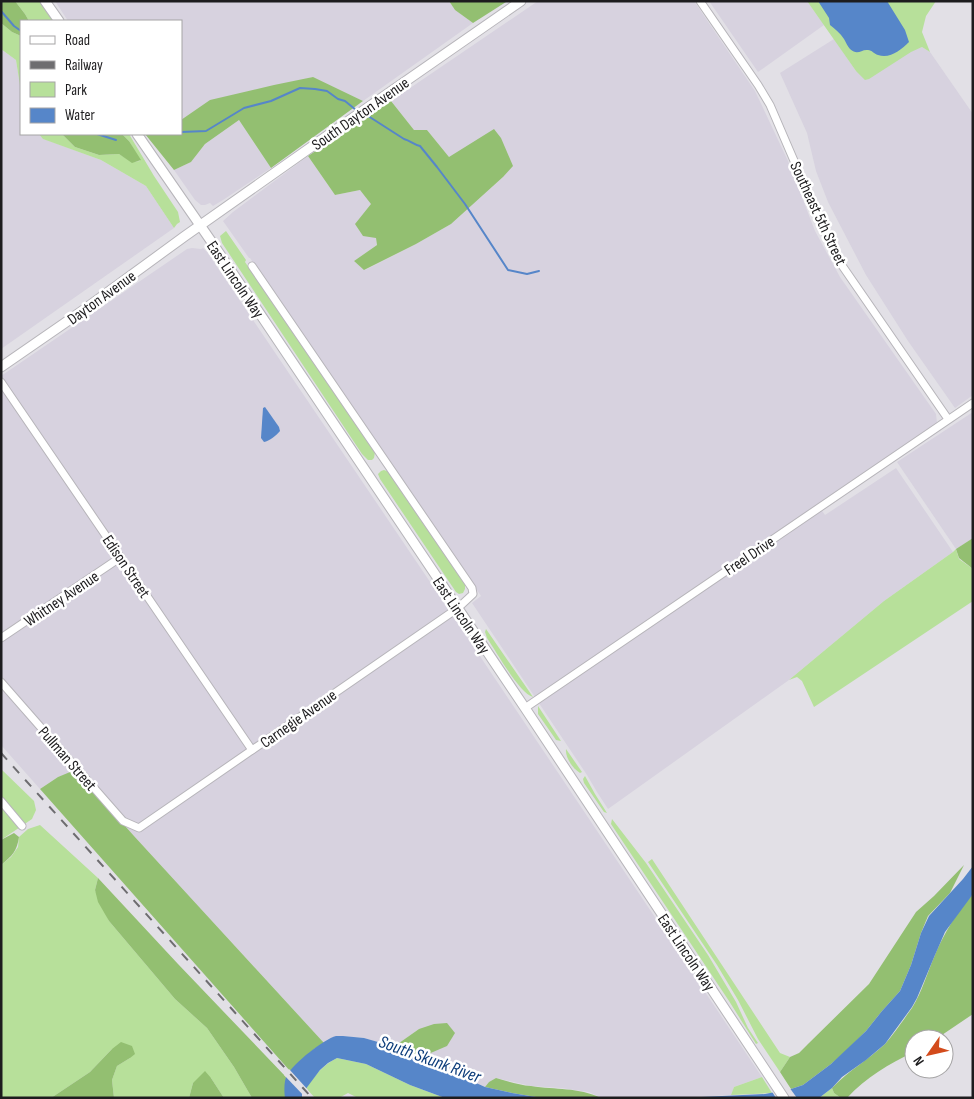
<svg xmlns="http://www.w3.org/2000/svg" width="974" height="1099" font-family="'Sofia Sans Condensed',sans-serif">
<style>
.built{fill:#d7d2df}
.green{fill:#b7e09a}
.forest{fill:#93bf71}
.water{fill:#5686c9}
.pier{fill:#e2e0e6}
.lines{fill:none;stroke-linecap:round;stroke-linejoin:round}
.stream{stroke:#5686c9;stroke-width:2}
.minor-casing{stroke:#b7b5ba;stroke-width:9}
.major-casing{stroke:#b7b5ba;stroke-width:11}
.minor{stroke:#fff;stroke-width:7}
.major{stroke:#fff;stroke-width:9}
.rail{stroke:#6e6d70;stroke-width:2;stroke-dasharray:9 9;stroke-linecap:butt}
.labels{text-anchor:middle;stroke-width:5;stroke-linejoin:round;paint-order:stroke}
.street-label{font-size:16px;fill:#1d1c1e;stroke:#fff}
.water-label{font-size:18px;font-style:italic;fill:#0c3c7a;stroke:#fff}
</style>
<rect width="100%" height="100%" fill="#e2e0e6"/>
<g class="built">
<path d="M55 1H449L455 10 473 23 363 101 312 77 181 120V21H68Z"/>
<path d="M538 1H694L755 91 788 161 815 231 840 277 936 414 937 423 818 505 825 515 896 468 953 552 884 601 789 680 608 809 597 792 587 775 472 603 481 596 250 258H249L223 221 233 212 308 156 335 195 360 190 372 204 377 245 354 261 365 270 416 244 451 224 503 177 449 157 427 130H414L391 101Z"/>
<path d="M709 1H807L824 25 758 72Z"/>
<path d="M834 39 856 71 922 47 930 52 973 114V395L955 408 908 341 866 275 828 202 816 171 807 133 780 73Z"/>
<path d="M1 49 16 60 21 92V134H39L44 139 101 160 146 186 174 228 1 349Z"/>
<path d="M239 120 271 168 223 200 213 206 210 203 205 205H201L195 200 174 170 191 162 205 144Z"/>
<path d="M192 248 201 249 203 248 207 252 447 607 762 1077 734 1087 731 1095 680 1098H601L589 1092 561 1088 531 1086 496 1078 489 1082 485 1087 438 1065 419 1058 432 1053 419 1029 392 1048 378 1042 364 1038 343 1036 328 1039 324 1043 134 836 76 771 58 777 40 789 1 745V376L187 249Z"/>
<path d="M973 412V538L956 549 897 462Z"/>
</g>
<g class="green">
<path d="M15 1H40L53 21H29L25 14Z"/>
<path d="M807 1H936L926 16 922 32 930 52 922 47 911 52 869 79 865 80 856 71Z"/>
<path d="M1 23 12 32 21 36V92L16 60 1 49Z"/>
<path d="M39 134H62L75 147 99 155 119 154 132 162 140 161 129 141 122 134H129L154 176 178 212 180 222 177 224 174 228 146 186 101 160 43 139Z"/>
<path d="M226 231 246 260 245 262 375 452 374 458 372 460H368L362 454 222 243 220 236Z"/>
<path d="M384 470 389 472 465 584V589L463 593 459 594 456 592 380 479 378 474 381 471Z"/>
<path d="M956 549 959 559 973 569V601L814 707 802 681 797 677 789 680 884 601 953 552Z"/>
<path d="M486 629 533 697C519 693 496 651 487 638L485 632Z"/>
<path d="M538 706 540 709 561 741 556 740 554 737 538 714Z"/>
<path d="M566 749 582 772 580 773C572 768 565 757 566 749Z"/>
<path d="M1 769 34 801 36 810 32 819 1 840Z"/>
<path d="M585 776 595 794 607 813 604 812 584 783 583 779Z"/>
<path d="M612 819 646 863 708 955 736 1002 748 1028 758 1043 756 1044 729 1001 611 824Z"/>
<path d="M40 825 98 878 95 890 109 921 175 999 207 1028 234 1067 252 1098H224L211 1078 193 1083 189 1098H114L112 1080 117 1066 130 1058 112 1049 90 1072 51 1098H1V865L11 857 18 847 19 837 28 829Z"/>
<path d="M652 859 780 1053 790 1057 780 1072 758 1039 738 1000 717 965 648 862Z"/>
<path d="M337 1058 366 1064 410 1085 445 1098H358L348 1093 339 1098H315L306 1088C315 1075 323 1065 337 1058Z"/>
<path d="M762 1077 772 1093 731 1095 734 1087Z"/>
<path d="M832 1088 834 1093 841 1098H819Z"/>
</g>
<g class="forest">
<path d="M1 1H15L25 14 29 21H21V36L12 32 1 23Z"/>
<path d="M449 1H505L506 2 473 23 455 10Z"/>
<path d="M313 77 363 101 271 168 239 120 205 144 191 162 174 170 145 134H181V120L210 100 274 85Z"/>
<path d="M391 101 414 130H427L449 157 494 129 501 138 513 166 503 177 451 224 416 244 364 270 354 261 377 245 376 238 363 236 355 224 371 204 360 190 335 195 308 156Z"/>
<path d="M62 134H122L129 141 141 160 132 163 119 154 99 155 75 147Z"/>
<path d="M973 538V569L959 558 956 549Z"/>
<path d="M75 770 134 836 324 1043 314 1049 290 1071 40 789 58 777Z"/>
<path d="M14 833 19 837C17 851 12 856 1 865V840Z"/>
<path d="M964 865 950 893 928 916 921 933 911 965 900 991 882 1011 866 1031 845 1052 831 1064 803 1085 791 1089 780 1072 790 1057 799 1053 808 1044 869 984 916 912 934 896Z"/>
<path d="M98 878 178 964 286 1077 285 1098H252L234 1067 207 1028 175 999 109 921 98 902 95 890Z"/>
<path d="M973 894V1014L936 1039H914V1052C889 1064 866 1077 847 1098H841L834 1093 832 1088C848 1071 868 1060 885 1044 894 1034 904 1019 912 1008 922 992 927 973 935 955 943 936 958 909 973 894Z"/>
<path d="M447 1023 455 1033 447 1046 419 1058 392 1048 419 1029 434 1024Z"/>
<path d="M121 1042 132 1046 135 1054 130 1058 117 1066 112 1080 114 1098H51L90 1072 112 1049Z"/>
<path d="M205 1071 211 1078 224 1098H189L193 1083Z"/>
<path d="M496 1078C507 1081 519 1085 531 1086 556 1090 578 1087 601 1098H542L512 1093 485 1087 489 1082Z"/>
</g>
<g class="water">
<path d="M818 1H887L905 30 909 42C901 50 890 59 878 55 874 54 872 50 868 50 861 49 858 56 850 49 847 46 846 42 844 39 840 33 835 29 830 25L829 18Z"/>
<path d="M265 407 279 427 280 431C277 435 269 441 264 442L261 438 263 408Z"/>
<path d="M973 866V894L945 932 935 955 917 998 912 1007 885 1044 866 1060 842 1077 832 1088 819 1098H680L765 1094 791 1089 803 1085 831 1064 866 1031 882 1011 900 991 911 965 921 933 929 916 963 879Z"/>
<path d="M336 1036H343L364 1038 378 1042 426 1060 485 1087 512 1093 542 1098H445L410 1085 366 1064 337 1058 328 1063 320 1070 302 1094V1098H285C284 1091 284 1080 287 1075 294 1063 324 1039 336 1036Z"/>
</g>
<g class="pier">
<path d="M289 1069 308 1090 305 1097 284 1075Z"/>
<path d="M789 1087 797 1098H776L771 1090Z"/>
</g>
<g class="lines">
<g class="stream">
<path d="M1 11 14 26 21 31"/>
<path d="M365 114 404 139C411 141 414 145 420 146L437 167 465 204 508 270 527 274 539 271"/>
<path d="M181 132 206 131 244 108 271 101 300 88 315 89 327 91 338 99 345 101 356 110"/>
<path d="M97 134 116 140"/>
</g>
<g class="minor-casing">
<g id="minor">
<path d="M700 1 758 85 770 105 823 228 841 264 948 419"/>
<path d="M1 382 252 750"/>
<path d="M1 638 121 557"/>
<path d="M1 682 123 821 139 828 458 608 473 594 472 588 252 266"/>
<path d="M525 708 973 403"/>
<path d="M1 801 22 826"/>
</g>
</g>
<g class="major-casing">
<g id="major">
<path d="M45 1 59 21"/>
<path d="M137 134 211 241 525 708 784 1098"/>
<path d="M1 367 85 309 185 236 334 131 521 1"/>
</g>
</g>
<use href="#minor" class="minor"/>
<use href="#major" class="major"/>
<path class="rail" d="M1 753 312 1098"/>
</g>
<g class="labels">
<g class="street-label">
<text transform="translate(360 113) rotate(-35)" y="6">South Dayton Avenue</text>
<text transform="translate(819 213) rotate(65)" y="6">Southeast 5th Street</text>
<text transform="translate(236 279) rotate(56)" y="6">East Lincoln Way</text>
<text transform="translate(101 297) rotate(-36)" y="6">Dayton Avenue</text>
<text transform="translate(749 555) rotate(-34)" y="6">Freel Drive</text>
<text transform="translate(127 566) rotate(56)" y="6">Edison Street</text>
<text transform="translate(61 598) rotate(-34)" y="6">Whitney Avenue</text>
<text transform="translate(462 615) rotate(56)" y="6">East Lincoln Way</text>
<text transform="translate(298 718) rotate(-35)" y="6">Carnegie Avenue</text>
<text transform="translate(68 758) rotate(49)" y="6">Pullman Street</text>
<text transform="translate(687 952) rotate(56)" y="6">East Lincoln Way</text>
</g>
<g class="water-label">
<text transform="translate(430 1059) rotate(20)" y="6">South Skunk River</text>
</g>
</g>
<rect width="974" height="1099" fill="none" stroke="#1d1c1e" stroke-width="5"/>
<rect x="20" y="20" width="162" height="115" fill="#ffffff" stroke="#a5a4a5"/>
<rect x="30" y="36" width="25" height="8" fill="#ffffff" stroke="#a5a4a5"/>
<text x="65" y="45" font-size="15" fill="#1d1c1e">Road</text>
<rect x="30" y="61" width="25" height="8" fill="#6e6d70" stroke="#a5a4a5"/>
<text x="65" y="70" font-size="15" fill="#1d1c1e">Railway</text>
<rect x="30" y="82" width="25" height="15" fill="#b7e09a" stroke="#a5a4a5"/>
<text x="65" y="95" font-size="15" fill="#1d1c1e">Park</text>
<rect x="30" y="108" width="25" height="15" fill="#5686c9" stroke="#a5a4a5"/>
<text x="65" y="120" font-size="15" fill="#1d1c1e">Water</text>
<g transform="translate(929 1054) rotate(236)"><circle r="24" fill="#ffffff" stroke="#a5a4a5"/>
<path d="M0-4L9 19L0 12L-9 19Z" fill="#d34b1c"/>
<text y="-8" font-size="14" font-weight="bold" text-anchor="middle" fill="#1d1c1e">N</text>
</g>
</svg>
